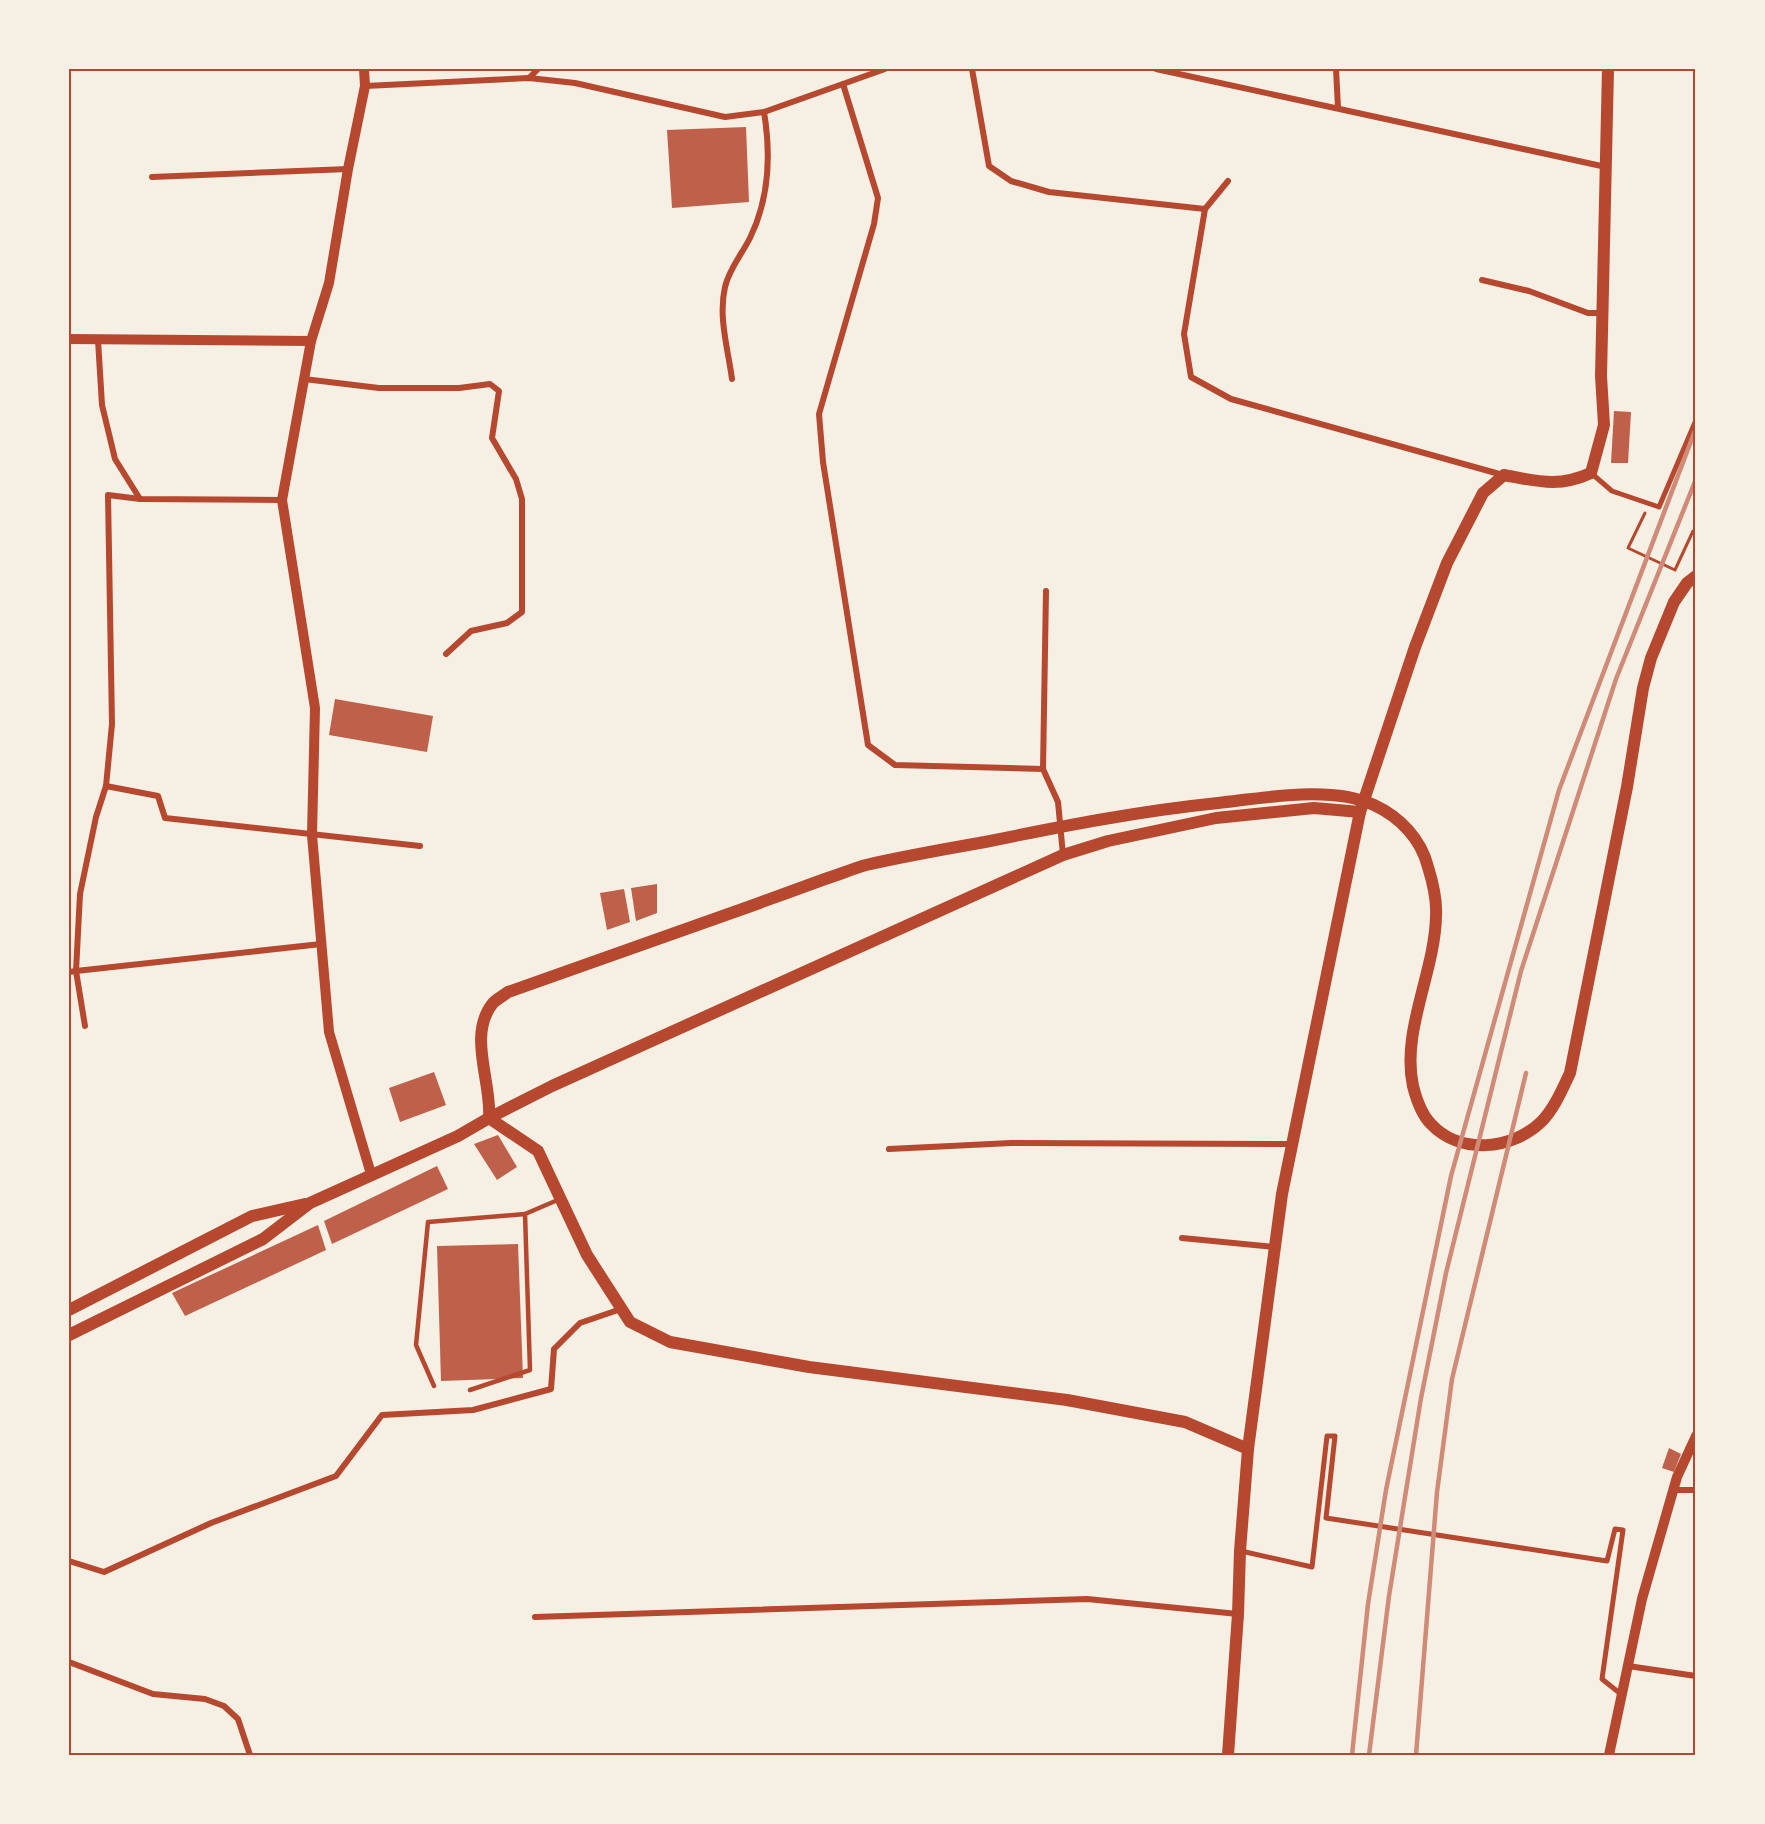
<svg xmlns="http://www.w3.org/2000/svg" width="1765" height="1824" font-family="Roboto,sans-serif">
<style>
.building{fill:#bf614a}
.lines{fill:none;stroke-linecap:round;stroke-linejoin:round}
.path{stroke:#b5482f;stroke-width:3}
.service{stroke:#b5482f;stroke-width:4.5}
.pedestrian{stroke:#b5482f;stroke-width:5}
.minor{stroke:#b5482f;stroke-width:6}
.tertiary{stroke:#b5482f;stroke-width:10}
.secondary{stroke:#b5482f;stroke-width:12}
.rail{stroke:#cf8b77;stroke-width:4.5}
.neatline{fill:none;stroke:#b5482f;stroke-width:2}
</style>
<rect width="100%" height="100%" fill="#f6efe4"/>
<g class="building">
<path d="M746 127 749 202 672 208 667 130Z"/>
<path d="M1614 411 1631 412 1628 463H1611Z"/>
<path d="M335 699 433 716 427 752 329 735Z"/>
<path d="M657 884V913L636 921 631 888Z"/>
<path d="M624 889 630 922 607 930 600 893Z"/>
<path d="M434 1072 446 1105 400 1122 389 1088Z"/>
<path d="M498 1135 517 1167 497 1180 474 1144Z"/>
<path d="M437 1166 448 1189 332 1244 324 1221Z"/>
<path d="M318 1225 326 1250 185 1316 172 1293Z"/>
<path d="M518 1244 523 1378 441 1381 437 1246Z"/>
<path d="M1669 1448 1681 1454 1674 1472 1662 1468Z"/>
</g>
<g class="lines">
<path class="path" d="M1645 513 1628 548 1675 570 1693 531 1696 532"/>
<g class="service">
<path d="M434 1386 416 1345 428 1222 525 1214"/>
<path d="M470 1390 530 1370 525 1214 560 1199"/>
</g>
<g class="pedestrian">
<path d="M1591 473 1612 491 1659 507 1696 420"/>
<path d="M1241 1551 1312 1567 1327 1436H1335L1326 1518 1607 1561 1615 1529 1623 1530 1602 1679 1622 1695"/>
</g>
<g class="minor">
<path d="M972 69 989 166 1011 181 1049 192 1205 209 1228 181"/>
<path d="M1156 69 1606 167"/>
<path d="M1336 69 1338 108"/>
<path d="M529 78 538 69"/>
<path d="M843 84 878 198 874 224 819 414 823 462 868 745 895 765 1043 769 1058 802 1063 855"/>
<path d="M365 86 529 78 575 83 725 117 764 112 885 69"/>
<path d="M152 177 348 169"/>
<path d="M1205 209 1184 334 1191 377 1231 399 1503 475"/>
<path d="M1482 280 1529 291 1588 313H1602"/>
<path d="M98 340 102 405 115 459 140 499"/>
<path d="M304 379 379 388H459L490 384 499 391 492 438 516 479 522 499V612L507 623 471 631 446 654"/>
<path d="M732 379C728 349 718 317 725 287 729 269 742 254 750 238 769 199 771 154 764 112"/>
<path d="M1043 769 1046 591"/>
<path d="M106 786 112 724 108 495 140 499 282 500"/>
<path d="M69 972 76 971 80 894 96 817 106 786 158 796 165 818 420 846"/>
<path d="M85 1026 76 971 321 944"/>
<path d="M889 1149 1011 1143 1292 1144"/>
<path d="M1182 1238 1275 1247"/>
<path d="M1673 1490H1696"/>
<path d="M69 1561 104 1572 211 1523 336 1476 382 1415 473 1410 551 1389 554 1349 580 1323 621 1309"/>
<path d="M535 1617 1087 1599 1238 1614"/>
<path d="M69 1662 153 1694 205 1699 224 1706 238 1719 250 1755"/>
<path d="M1628 1666 1696 1676"/>
</g>
<g class="tertiary">
<path d="M364 69 365 86 348 169 329 283 311 341 282 500 315 708 312 835 329 1032 371 1174"/>
<path d="M69 339 311 341"/>
<path d="M1609 1755 1642 1599 1677 1477 1696 1436"/>
</g>
<g class="secondary">
<path d="M69 1310 252 1216 305 1204"/>
<path d="M69 1335 263 1239 310 1203 458 1136 489 1118C492 1082 467 1035 493 1003 497 999 503 996 508 992 589 963 670 934 751 906 776 897 800 888 825 879 838 875 852 869 866 865 905 856 945 849 985 842 1063 826 1139 811 1218 803 1264 798 1331 785 1374 805 1400 817 1421 839 1428 867 1433 883 1437 900 1436 916 1435 972 1401 1031 1413 1086 1416 1098 1422 1115 1431 1124 1460 1155 1512 1150 1541 1122 1554 1109 1562 1090 1570 1073L1627 787 1643 688 1651 658 1674 602 1687 583 1696 576"/>
<path d="M1248 1449 1185 1422 1067 1400 809 1367 670 1342 630 1322 587 1255 538 1151 489 1118 552 1086 1063 855 1108 841 1216 818 1314 808 1360 812"/>
<path d="M1228 1755 1238 1614 1240 1551 1248 1449 1282 1194 1360 812 1415 647 1447 563 1483 493 1504 475C1537 481 1558 488 1591 473L1604 425 1601 376 1608 69"/>
</g>
<g class="rail">
<path d="M1352 1755 1368 1604 1386 1490 1451 1176 1559 790 1696 428"/>
<path d="M1369 1755 1389 1596 1421 1398 1446 1273 1521 971 1616 679 1696 479"/>
<path d="M1416 1755 1437 1492 1452 1379 1526 1073"/>
</g>
</g>
<rect width="1765" height="1824" fill="none" stroke="#f6efe4" stroke-width="141"/>
<rect x="70" y="70" width="1624" height="1684" class="neatline"/>
</svg>
